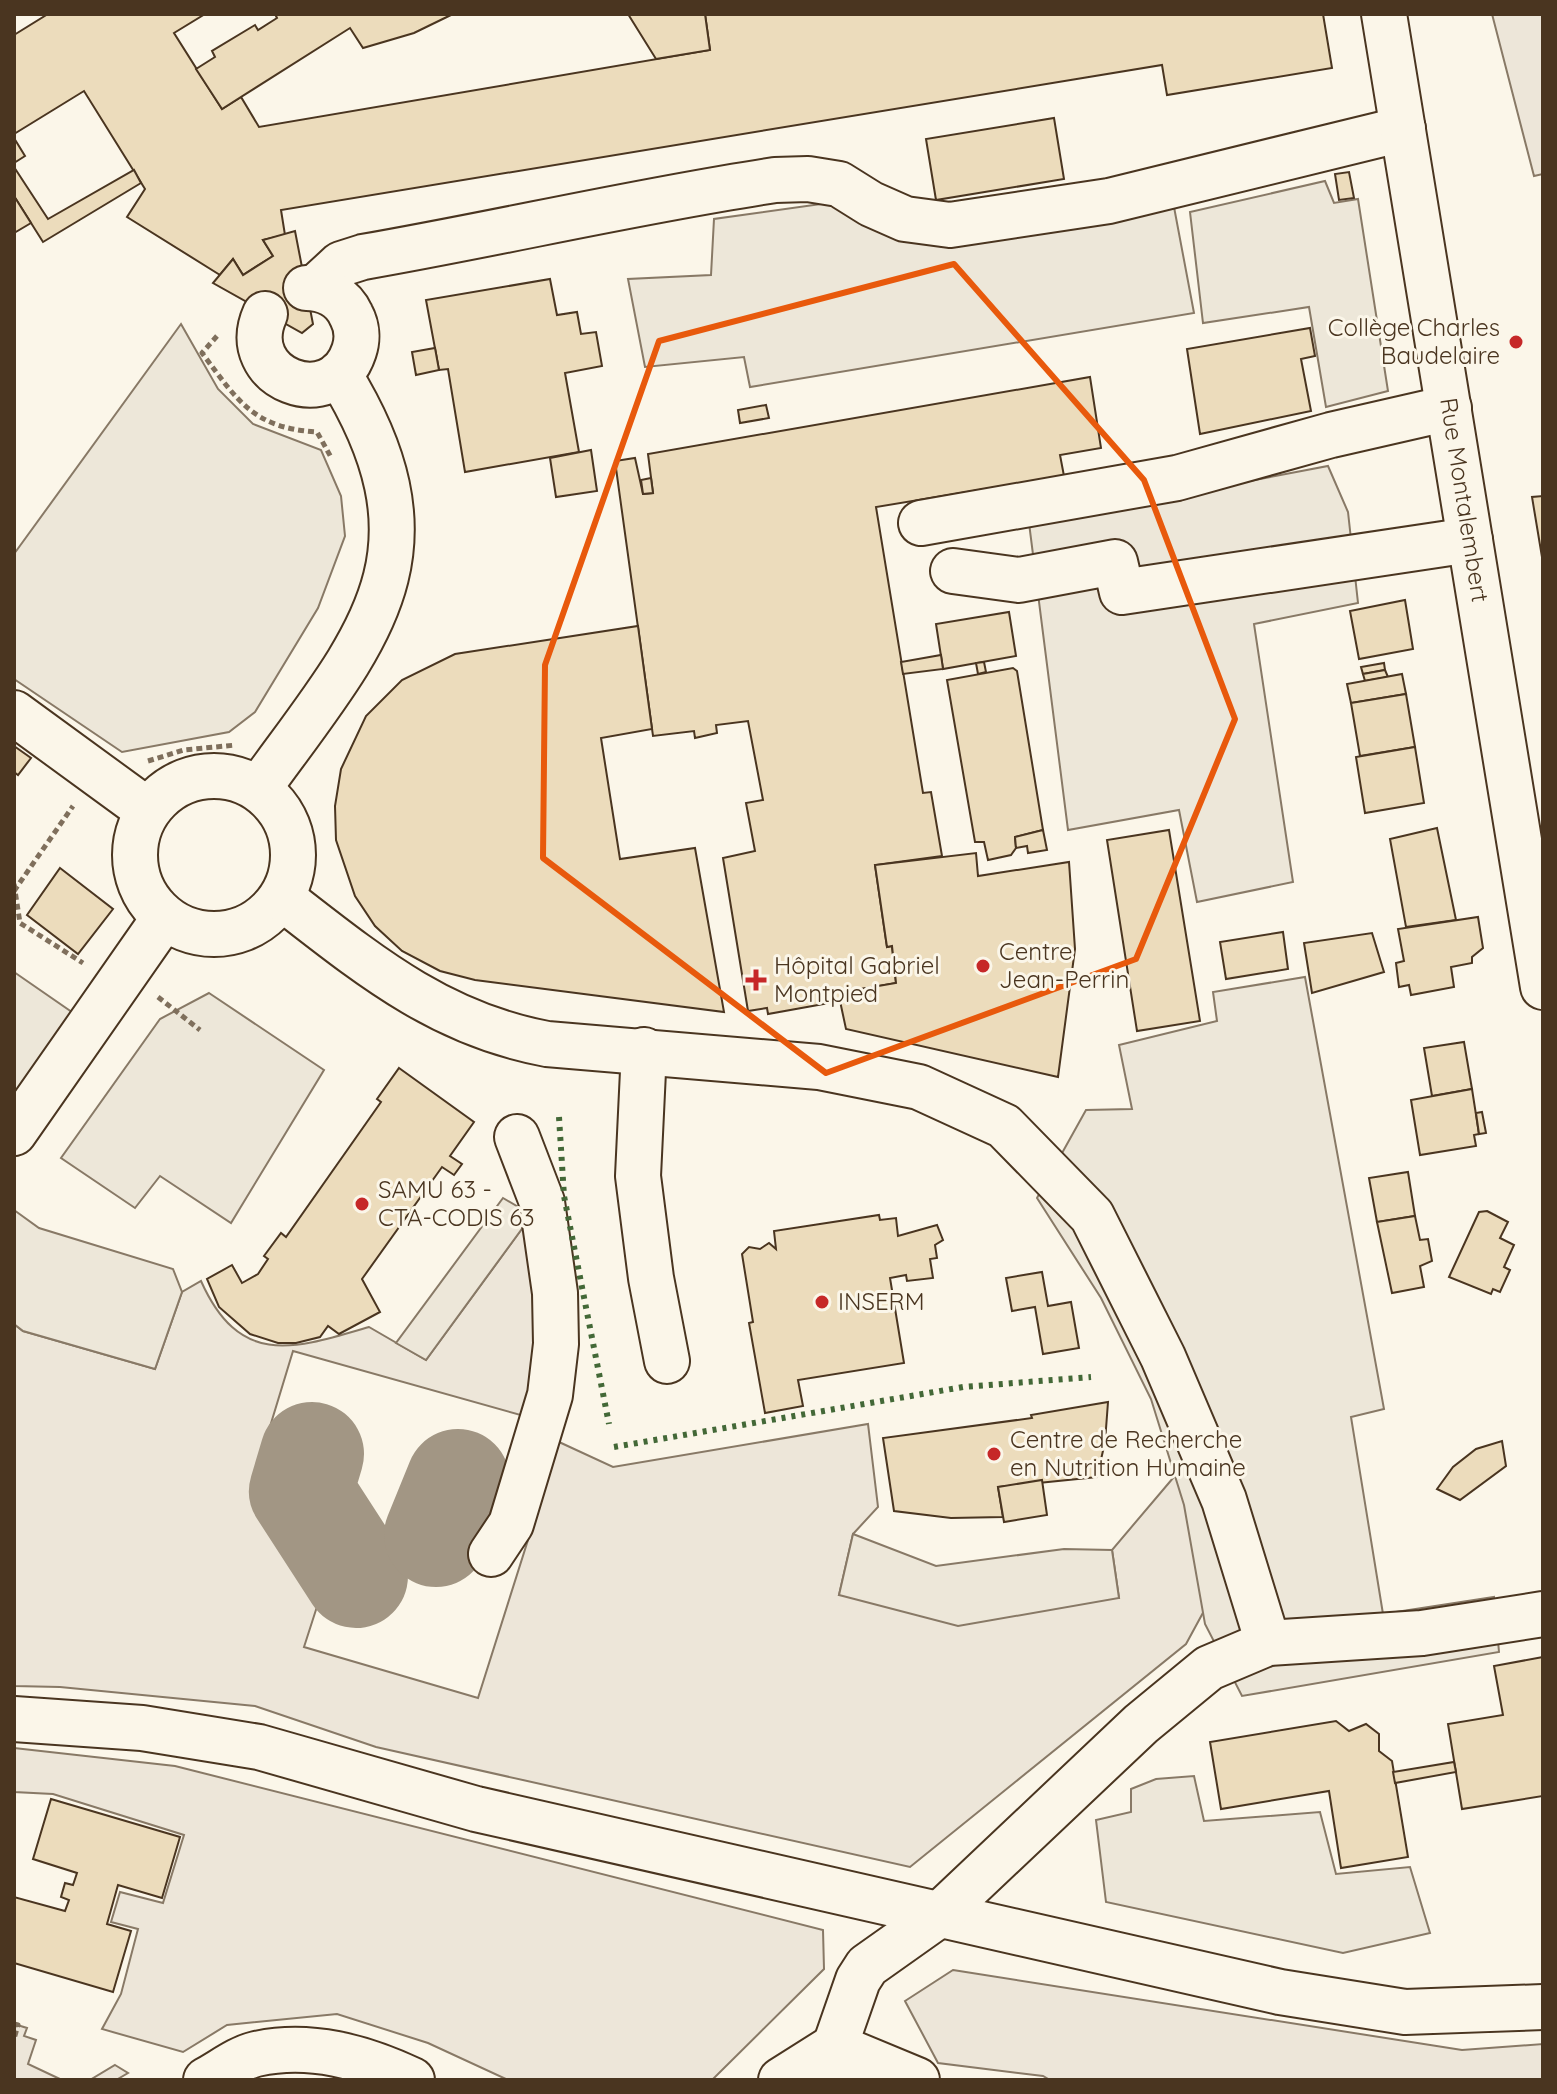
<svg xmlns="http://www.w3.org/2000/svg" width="1557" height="2094" font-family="Quicksand,sans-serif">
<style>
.green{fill:#ede6d9;stroke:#887966;stroke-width:2}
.parking{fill:#ede7d9;stroke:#887966;stroke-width:2}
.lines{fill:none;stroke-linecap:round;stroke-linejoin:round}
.taxiway{stroke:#a29684;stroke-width:104}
.building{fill:#ecdcbc;stroke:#4a3520;stroke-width:2}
.minor-casing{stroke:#4a3520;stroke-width:48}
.major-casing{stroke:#4a3520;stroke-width:48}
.path{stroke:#7f6f5c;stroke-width:5;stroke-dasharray:6 4;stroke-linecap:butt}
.minor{stroke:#fbf6e9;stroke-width:44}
.major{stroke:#fbf6e9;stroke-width:44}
.hedge{stroke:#436837;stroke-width:6;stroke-dasharray:4 6;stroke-linecap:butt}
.marked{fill:none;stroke:#e8590c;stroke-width:6;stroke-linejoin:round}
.poi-dot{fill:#c62828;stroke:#fbf6e9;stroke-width:3}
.labels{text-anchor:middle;stroke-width:6;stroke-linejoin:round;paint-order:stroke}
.poi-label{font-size:24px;fill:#4a3520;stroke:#fbf6e9;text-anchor:start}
.street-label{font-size:24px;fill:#4a3520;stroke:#fbf6e9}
</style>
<rect width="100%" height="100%" fill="#fbf6e9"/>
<g class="green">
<path d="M1492 14H1543V174L1534 176Z"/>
<path d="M532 1215 542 1421 293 1351 255 1476 323 1588 304 1647 478 1698 559 1442 613 1467 868 1424 878 1507 853 1534 839 1595 1119 1598 1112 1550 1179 1471 1211 1598 1186 1644 910 1867 376 1747 255 1706 60 1687 14 1686V1324L23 1331 155 1369 182 1292 201 1281C240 1368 294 1349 369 1327L426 1360Z"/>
<path d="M14 1748 175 1766 823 1930 824 1969 712 2080H508L428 2043 337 2014 227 2025 183 2052 102 2029 121 1994 138 1929 111 1922 120 1892 163 1903 184 1835 53 1794 14 1792Z"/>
<path d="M953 1970 1462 2050 1543 2044V2080H1050L1043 2076 938 2063 905 2001Z"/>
<path d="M14 2024 27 2028 24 2036 36 2040 28 2064 62 2080H14Z"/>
<path d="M115 2065 128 2073 116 2080H90Z"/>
</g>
<g class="parking">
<path d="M1325 181 1334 203 1358 199 1388 391 1326 407 1309 307 1203 323 1190 212Z"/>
<path d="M828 203 942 247 1174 207 1194 313 750 387 744 357 645 367 628 279 711 275 714 219Z"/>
<path d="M181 324 218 389 253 424 321 450 341 496 345 536 318 608 255 712 229 732 122 752 14 679V554Z"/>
<path d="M1328 466 1348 512 1358 603 1254 624 1293 882 1197 902 1179 810 1068 830 1029 523Z"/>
<path d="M14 972 79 1017 14 1106Z"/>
<path d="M1305 977 1384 1409 1351 1417 1383 1614 1494 1597 1499 1652 1242 1696 1205 1624 1184 1505 1151 1399 1101 1298 1037 1198 1086 1110 1132 1109 1119 1045 1217 1021 1213 992Z"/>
<path d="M209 993 324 1070 231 1223 160 1176 135 1208 61 1158 160 1019Z"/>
<path d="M503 1198 532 1215 426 1360 396 1343Z"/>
<path d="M14 1210 39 1228 173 1269 182 1292 155 1369 23 1331 14 1324Z"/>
<path d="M853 1534 936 1566 1064 1549 1112 1550 1119 1598 958 1626 839 1595Z"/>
<path d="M1194 1776 1204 1821 1320 1812 1336 1874 1410 1867 1430 1933 1343 1953 1106 1902 1096 1820 1131 1812V1789L1156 1779Z"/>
</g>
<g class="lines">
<g class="taxiway">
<path d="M312 1454 301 1491 356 1576"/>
<path d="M436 1535 458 1481"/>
</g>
</g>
<g class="building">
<path d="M48 14H205L174 33 222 109 241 97 259 127 710 50 705 14H1323L1332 68 1167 95 1162 65 281 210 285 235 263 240 273 256 243 275 233 259 220 275 127 217 145 189 84 91 14 134V35Z"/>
<path d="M275 14H453L414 33 363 48 350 28 222 109 196 69 215 57 212 51 255 25 258 30 277 18Z"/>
<path d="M628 14H705L710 50 656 59Z"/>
<path d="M1054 118 1064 179 936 200 926 139Z"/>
<path d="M14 138 25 156 14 163Z"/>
<path d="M14 167 48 219 134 170 141 183 43 242 14 196Z"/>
<path d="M1349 172 1354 198 1339 200 1335 174Z"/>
<path d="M14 196 31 223 14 233Z"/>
<path d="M295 231 313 324 302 333 213 283 233 259 243 275 273 256 263 240Z"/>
<path d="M550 279 557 315 577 312 581 334 596 332 602 366 565 373 579 452 465 472 448 369 439 370 426 300Z"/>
<path d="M1310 328 1315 356 1301 359 1311 411 1200 434 1187 349Z"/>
<path d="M435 348 439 370 416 375 412 352Z"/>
<path d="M1090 377 1101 448 1060 455 1064 476 876 507 923 793 931 792 942 856 875 865 887 947 892 946 896 983 855 990 857 998 768 1014 767 1008 748 1011 723 858 755 851 746 803 763 800 748 721 716 725 717 733 695 738 694 731 653 736 615 461 635 458 643 494 653 493 648 454Z"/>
<path d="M766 405 769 418 740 423 738 410Z"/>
<path d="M591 450 597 491 556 497 550 458Z"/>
<path d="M651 478 653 493 643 494 641 480Z"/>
<path d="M1543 496V563L1532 497Z"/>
<path d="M1405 600 1413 649 1359 659 1350 611Z"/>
<path d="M1009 612 1016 656 943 669 936 624Z"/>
<path d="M638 626 652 729 601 738 620 859 695 848 724 1012 475 980 440 971 402 951 375 926 355 896 336 840 335 806 341 769 366 716 402 680 455 654Z"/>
<path d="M941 655 943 669 903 674 901 662Z"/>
<path d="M984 662 986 672 978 674 976 663Z"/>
<path d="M1384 663 1385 670 1363 674 1361 667Z"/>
<path d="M1013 668 1017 671 1043 830 1015 837 1016 848 1011 855 988 860 984 842H975L947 680Z"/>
<path d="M1385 670 1388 677 1365 681 1363 674Z"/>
<path d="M1402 674 1406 694 1351 703 1347 684Z"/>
<path d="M1406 694 1415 747 1360 756 1351 703Z"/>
<path d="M14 746 31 758 18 775 14 772Z"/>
<path d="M1415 747 1424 803 1365 813 1356 757Z"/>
<path d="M1437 828 1456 920 1406 927 1390 839Z"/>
<path d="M1043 830 1047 850 1028 853 1027 846 1016 848 1015 837Z"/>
<path d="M1169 830 1200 1021 1137 1031 1107 840Z"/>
<path d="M976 853 978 876 1069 862 1075 949 1058 1077 846 1029 840 1001 857 998 855 990 896 983 892 946 887 947 875 865Z"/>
<path d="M60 868 113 909 78 954 27 915Z"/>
<path d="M1478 917 1483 948 1472 957V963L1451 967 1454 987 1411 995 1409 985 1399 987 1396 963 1404 961 1398 929Z"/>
<path d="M1283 932 1288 969 1226 979 1220 942Z"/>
<path d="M1372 933 1384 972 1312 993 1304 943Z"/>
<path d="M1464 1042 1472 1089 1432 1096 1424 1048Z"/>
<path d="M399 1068 474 1122 450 1156 462 1164 454 1175 442 1167 362 1279 380 1312 339 1334 328 1326 320 1337 296 1343H278L250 1334 219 1307 207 1279 232 1265 242 1283 258 1274 268 1259 264 1256 281 1233 286 1237 381 1102 377 1099Z"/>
<path d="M1472 1089 1479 1134 1474 1135 1476 1146 1420 1155 1411 1100Z"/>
<path d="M1482 1112 1486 1133 1479 1134 1476 1113Z"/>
<path d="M1408 1172 1415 1216 1377 1222 1369 1178Z"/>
<path d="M1487 1211 1508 1222 1500 1238 1514 1245 1504 1267 1510 1270 1500 1292 1493 1289 1491 1294 1449 1277 1479 1212Z"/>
<path d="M879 1215 880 1220 896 1218 898 1236 937 1225 943 1240 935 1245 937 1258 930 1259 933 1278 907 1281 906 1275 890 1278 904 1363 798 1380 803 1406 765 1413 749 1323 753 1322 742 1254 749 1247 760 1249 769 1243 776 1249 774 1231Z"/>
<path d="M1415 1216 1420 1240 1428 1239 1432 1261 1420 1266 1424 1287 1392 1293 1377 1222Z"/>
<path d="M1042 1272 1048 1306 1071 1302 1079 1348 1043 1354 1035 1307 1012 1311 1006 1278Z"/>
<path d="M1108 1402 1105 1442 1097 1477 998 1487 1003 1517 951 1518 894 1511 883 1438 1032 1418 1031 1415Z"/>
<path d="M1502 1441 1506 1466 1460 1500 1437 1489 1453 1467 1476 1449Z"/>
<path d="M1042 1480 1047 1515 1004 1522 998 1487Z"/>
<path d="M1543 1657V1796L1462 1809 1448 1724 1503 1715 1494 1666Z"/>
<path d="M1336 1721 1349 1731 1366 1724 1379 1734V1751L1392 1761 1408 1857 1341 1868 1329 1791 1221 1809 1210 1742Z"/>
<path d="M1454 1762 1456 1772 1395 1783 1393 1772Z"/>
<path d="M51 1799 180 1837 162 1898 118 1885 107 1924 131 1931 113 1992 14 1963V1897L65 1911 69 1900 61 1897 65 1883 73 1885 77 1873 33 1859Z"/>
</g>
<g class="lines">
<g class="minor-casing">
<g id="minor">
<path d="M315 288 341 264 363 257C501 233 636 201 775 180L808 179 839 184 871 204 905 219 950 225 1109 201 1403 129"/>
<path d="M265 314C236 379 333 415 354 351 358 339 357 326 351 315 343 297 325 288 306 288"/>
<path d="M921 523 1177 478 1331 435 1449 408"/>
<path d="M953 571 1019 580 1115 562 1122 592 1470 540"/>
<path d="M14 713 147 810"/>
<circle cx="214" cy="855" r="79"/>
<path d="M259 788C366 640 451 556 339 374"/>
<path d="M282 898C367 964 439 1024 547 1044L819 1067 919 1087 1004 1126 1092 1216 1163 1357 1224 1500 1268 1643"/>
<path d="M644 1050 638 1176 651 1278 667 1361"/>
<path d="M14 1133 164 918"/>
<path d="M491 1554 511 1524 550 1395 556 1344 555 1293 542 1202 517 1137"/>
<path d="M14 1719 142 1728 259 1747 476 1809 1280 1992 1405 2012 1543 2007"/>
<path d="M206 2080C221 2072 239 2058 256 2054 310 2042 363 2057 412 2080"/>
<path d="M781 2080 835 2046 917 2080"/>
<path d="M834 2080 835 2046 858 1980 867 1966 939 1915 1141 1724 1209 1668 1268 1643 1422 1633 1543 1614"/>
</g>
</g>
<g class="major-casing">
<path id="major" d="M1384 14 1543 987"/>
</g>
<g class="path">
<path d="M217 336 202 353C238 401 253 428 317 432L332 459"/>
<path d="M148 761 184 750 236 745"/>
<path d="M14 884 20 923 83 963"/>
<path d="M14 891 73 806"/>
<path d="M158 997 200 1030"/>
<path d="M14 2024 18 2025 14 2039"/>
</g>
<use href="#minor" class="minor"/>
<use href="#major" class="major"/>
<g class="hedge">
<path d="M559 1117 564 1196 609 1424"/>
<path d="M614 1447 963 1387 1091 1377"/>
</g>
</g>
<path class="marked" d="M954 264 1144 480 1235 719 1136 959 826 1073 543 858 545 665 659 341Z"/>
<g class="poi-dot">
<circle cx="1516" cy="342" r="8"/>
<circle cx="983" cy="966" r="8"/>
<path d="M752 968h8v8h8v8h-8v8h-8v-8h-8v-8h8z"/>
<circle cx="362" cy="1204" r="8"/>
<circle cx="822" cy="1302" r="8"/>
<circle cx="994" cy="1454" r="8"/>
</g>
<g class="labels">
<g class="poi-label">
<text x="1500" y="336" text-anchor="end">Collège Charles<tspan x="1500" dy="28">Baudelaire</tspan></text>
<text x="999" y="960">Centre<tspan x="999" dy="28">Jean-Perrin</tspan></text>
<text x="774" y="974">Hôpital Gabriel<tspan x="774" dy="28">Montpied</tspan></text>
<text x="378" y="1198">SAMU 63 -<tspan x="378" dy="28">CTA-CODIS 63</tspan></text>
<text x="838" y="1310">INSERM</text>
<text x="1010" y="1448">Centre de Recherche<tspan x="1010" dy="28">en Nutrition Humaine</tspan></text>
</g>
<g class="street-label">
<text transform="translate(1464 500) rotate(81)" y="8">Rue Montalembert</text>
</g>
</g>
<rect width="1557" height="2094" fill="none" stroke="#4a3520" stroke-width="32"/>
</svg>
